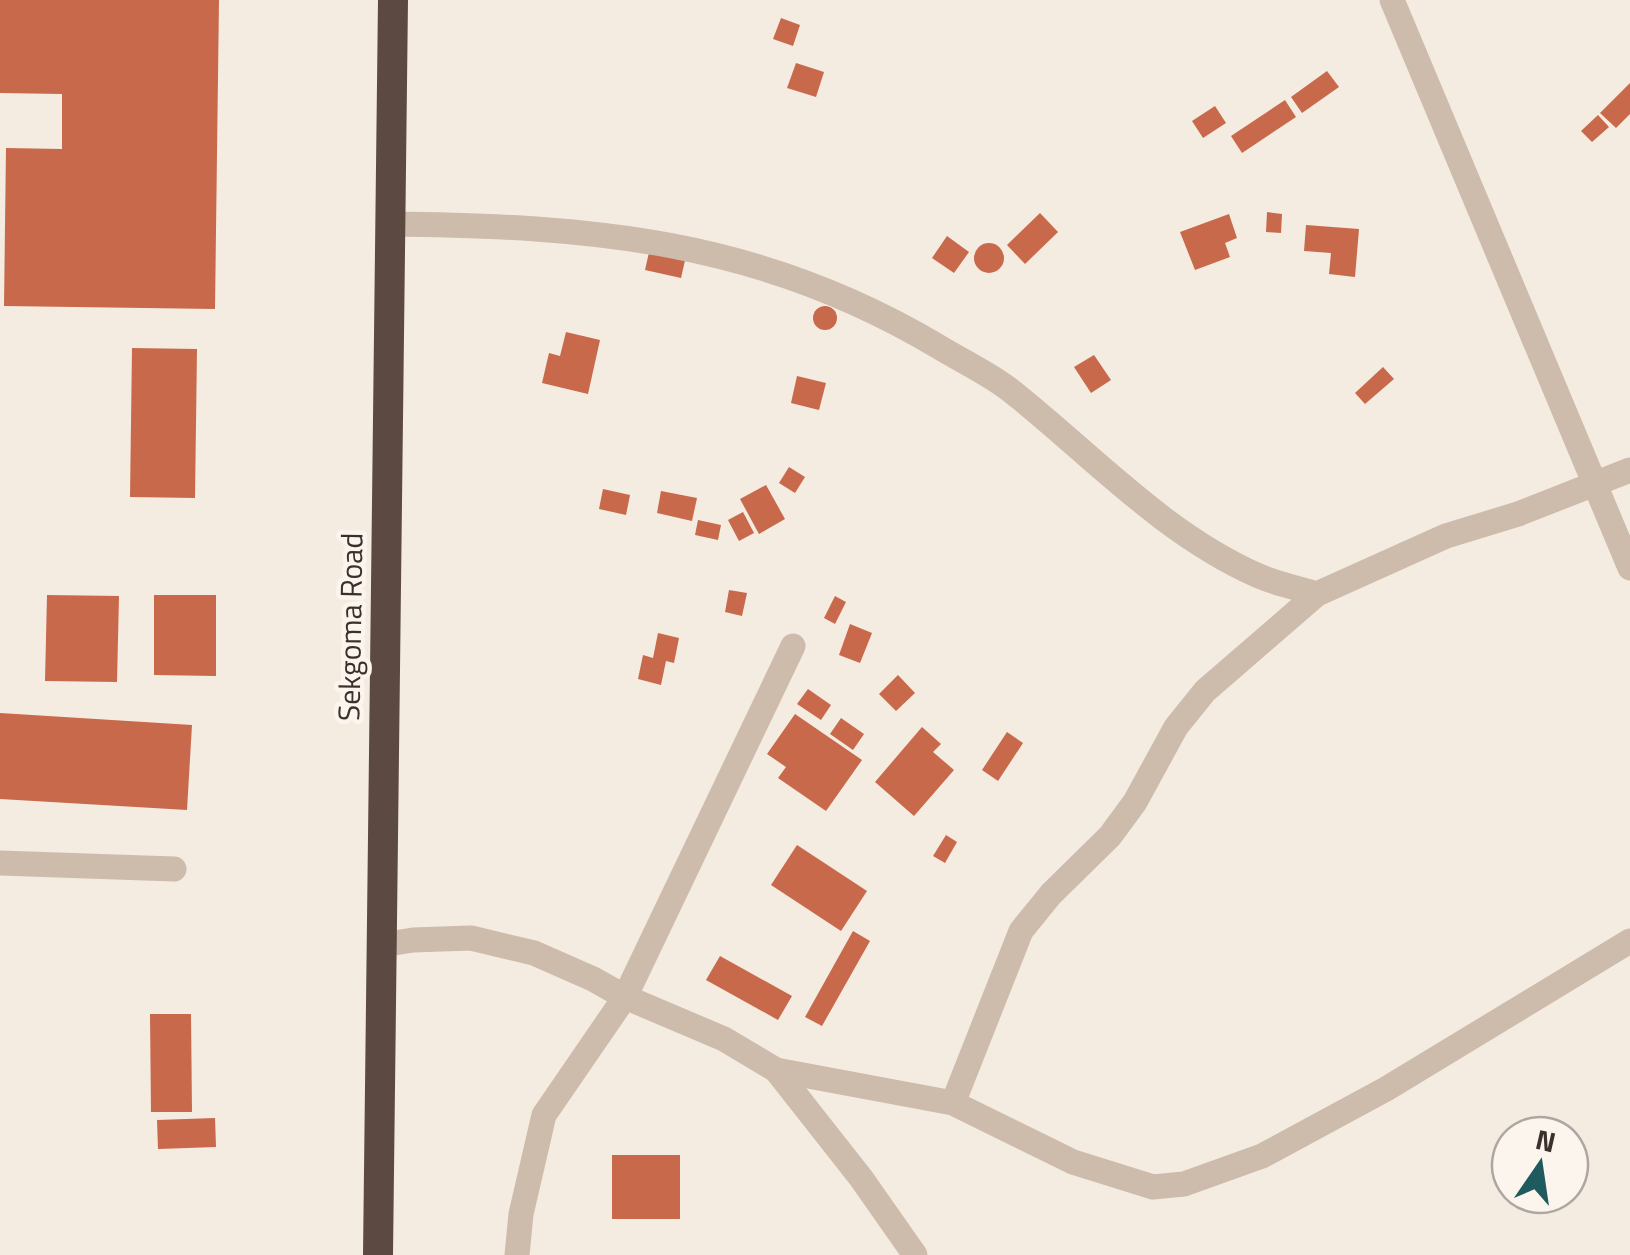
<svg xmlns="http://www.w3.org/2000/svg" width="1630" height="1255" font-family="'Titillium Web',sans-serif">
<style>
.building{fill:#c8694b}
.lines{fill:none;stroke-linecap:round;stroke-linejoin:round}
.minor{stroke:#cdbbac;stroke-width:25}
.highway{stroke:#5c4a42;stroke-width:30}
.labels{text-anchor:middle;stroke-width:9;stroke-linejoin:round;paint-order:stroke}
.street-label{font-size:30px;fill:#3b302b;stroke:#fbf5ee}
</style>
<rect width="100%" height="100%" fill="#f4ebe1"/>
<g class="building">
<path d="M0 0H219L215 309 4 306 6 148 62 149V94L0 93Z"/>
<path d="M781 18 800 25 793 46 773 39Z"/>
<path d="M796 63 824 72 816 97 787 88Z"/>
<path d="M1327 71 1339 87 1302 113 1291 97Z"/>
<path d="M1630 83V114L1616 128 1600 113Z"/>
<path d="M1285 100 1296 117 1242 153 1231 136Z"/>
<path d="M1215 106 1226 123 1203 138 1192 121Z"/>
<path d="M1598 115 1609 127 1592 142 1581 131Z"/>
<path d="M1267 212 1282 214 1281 233 1266 232Z"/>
<path d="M1040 213 1058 232 1025 264 1007 245Z"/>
<path d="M1229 214 1237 238 1225 243 1230 257 1195 270 1180 232Z"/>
<path d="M1306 225 1359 229 1355 277 1329 274 1331 253 1304 251Z"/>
<path d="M947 236 969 252 954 273 932 258Z"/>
<circle cx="989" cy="258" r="15"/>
<path d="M650 248 686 256 681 278 645 270Z"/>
<circle cx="825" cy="318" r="12"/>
<path d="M566 332 600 340 588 394 542 383 549 353 560 356Z"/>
<path d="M132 348 197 349 195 498 130 497Z"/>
<path d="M1094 355 1111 380 1091 393 1074 367Z"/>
<path d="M1383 367 1394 379 1365 404 1355 393Z"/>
<path d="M797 376 826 383 819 410 791 403Z"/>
<path d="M789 467 805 477 795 493 779 483Z"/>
<path d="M766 485 785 519 759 534 740 499Z"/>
<path d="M603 489 630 495 626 515 599 509Z"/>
<path d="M661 491 697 498 692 521 657 513Z"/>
<path d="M743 512 754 533 739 541 728 520Z"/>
<path d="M698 520 721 525 718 540 695 535Z"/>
<path d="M729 590 747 593 742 616 725 612Z"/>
<path d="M47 595 119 596 117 682 45 681Z"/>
<path d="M154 595H216V676L154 675Z"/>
<path d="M835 596 846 602 835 624 824 618Z"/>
<path d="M850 624 872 633 860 663 839 655Z"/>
<path d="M658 633 679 638 674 663 666 661 661 685 638 679 643 655 653 658Z"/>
<path d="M898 675 915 693 896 711 879 694Z"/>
<path d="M808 689 831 705 821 720 797 704Z"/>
<path d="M0 713 192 725 187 810 0 799Z"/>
<path d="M795 714 862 760 826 811 778 778 786 767 767 754Z"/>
<path d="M841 718 864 734 853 750 830 734Z"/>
<path d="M922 727 941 744 933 752 954 770 914 816 875 782Z"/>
<path d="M1007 732 1023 743 998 781 982 770Z"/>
<path d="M946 835 957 842 945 863 933 856Z"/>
<path d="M797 845 867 891 841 931 771 885Z"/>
<path d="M853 931 870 941 822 1026 805 1017Z"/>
<path d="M720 956 792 996 778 1020 706 980Z"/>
<path d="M150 1014H191L192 1112H151Z"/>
<path d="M215 1118 216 1147 158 1149 157 1120Z"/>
<rect x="612" y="1155" width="68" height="64"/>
</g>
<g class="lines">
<g class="minor">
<path d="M1392 0 1630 568"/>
<path d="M390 224C592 226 761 240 939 347 962 361 988 373 1010 390 1091 454 1163 534 1259 576 1277 584 1298 588 1317 594"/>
<path d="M0 863 174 869"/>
<path d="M382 945 413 940 471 938 534 953 593 979 625 997 724 1039 776 1070 953 1103 1073 1162 1153 1187 1184 1184 1262 1156 1386 1089 1630 941"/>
<path d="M776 1070 861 1178 915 1255"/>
<path d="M953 1103 1021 931 1051 894 1110 836 1135 802 1176 727 1205 691 1317 594 1446 536 1518 514 1630 470"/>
<path d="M517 1255 521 1214 544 1115 625 997 793 646"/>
</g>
<path class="highway" d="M378 1255 393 0"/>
</g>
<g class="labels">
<g class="street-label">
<text transform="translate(351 627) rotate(-89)" y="10">Sekgoma Road</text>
</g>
</g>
<g transform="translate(1540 1165) rotate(13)"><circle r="48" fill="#fbf5ee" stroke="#aea6a0" stroke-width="2.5"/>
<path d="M0-8L18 38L0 25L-18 38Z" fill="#1f5a5e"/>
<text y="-15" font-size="28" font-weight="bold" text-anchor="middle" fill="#3b302b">N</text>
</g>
</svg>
